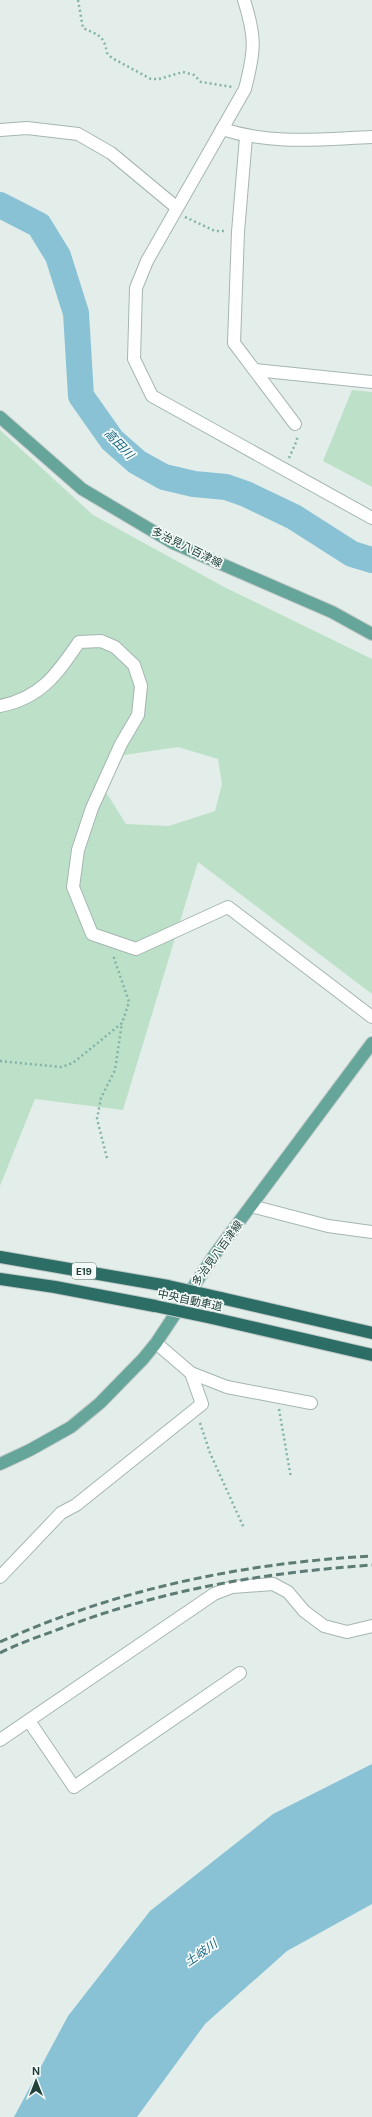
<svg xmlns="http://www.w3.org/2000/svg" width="372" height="2117" font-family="'DM Sans','Noto Sans JP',sans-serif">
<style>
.green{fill:#bce0c8;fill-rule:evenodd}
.water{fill:#89c2d5}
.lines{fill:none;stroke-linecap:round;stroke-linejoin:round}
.river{stroke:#89c2d5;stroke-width:26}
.minor-casing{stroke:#a5b6b2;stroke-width:14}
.major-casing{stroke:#c1cac8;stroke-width:14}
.highway-casing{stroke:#c1cac8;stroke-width:14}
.path{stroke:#82b3a8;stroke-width:2.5;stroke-dasharray:2 3;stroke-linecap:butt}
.minor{stroke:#fff;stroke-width:12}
.major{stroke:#66a59a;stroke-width:12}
.highway{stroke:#2c6e66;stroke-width:12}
.rail{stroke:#5d7c76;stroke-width:3;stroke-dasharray:8 4;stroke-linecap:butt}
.highway-bridge-casing{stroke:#c1cac8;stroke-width:14;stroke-linecap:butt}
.highway-bridge{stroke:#2c6e66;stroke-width:12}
.labels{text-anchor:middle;stroke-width:3.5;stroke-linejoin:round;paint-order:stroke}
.shield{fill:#f4faf8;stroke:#617874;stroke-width:1}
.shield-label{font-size:10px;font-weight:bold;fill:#22403b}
.street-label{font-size:11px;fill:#22403b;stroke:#f4faf8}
.water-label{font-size:12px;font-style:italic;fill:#19657f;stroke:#f4faf8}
</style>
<rect width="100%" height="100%" fill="#e3eeea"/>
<g class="green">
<path d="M352 390 372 392V487L323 461Z"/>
<path d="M0 430 93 515 226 588 372 659V994L198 862 123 1110 35 1099 0 1186ZM178 747 218 759 222 784 215 811 169 826 126 824 104 789 124 755Z"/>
</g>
<path class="water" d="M372 1764V1904L287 1951 205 2024 137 2117H14L68 2016 150 1911 273 1814Z"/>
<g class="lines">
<path class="river" d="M0 205 39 225 58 256 76 313 81 396 112 440 137 462 164 477 194 484 226 487 246 494 294 517 352 554 372 560"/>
<g class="minor-casing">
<g id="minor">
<path d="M244 0C256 38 255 50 245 89L147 261 136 288 134 359 152 396 372 518"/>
<path d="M222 129C272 145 320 139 372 137"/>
<path d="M0 130 27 128 78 134 111 153 176 207"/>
<path d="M246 137 238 232 234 343 295 424"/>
<path d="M255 370 372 382"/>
<path d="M0 706C41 698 57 674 79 642L101 641 115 647 134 665 141 686 138 715 121 744 92 808 78 850 73 887 92 934 136 949 228 907 372 1017"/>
<path d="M251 1206 328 1226 372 1232"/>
<path d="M191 1373 227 1387 311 1403"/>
<path d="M0 1577 61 1513 76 1505 202 1404 191 1373 156 1343"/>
<path d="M29 1721 74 1787 240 1673"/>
<path d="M0 1740 214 1594 232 1587 273 1584 288 1592 304 1611 324 1626 347 1632 372 1626"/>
</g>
</g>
<g class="major-casing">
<g id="major">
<path d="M0 417 82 489 173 543 332 612 372 634"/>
<path d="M0 1464 30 1450 71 1427 100 1403 143 1359 156 1343 215 1254 372 1043"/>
</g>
</g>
<g class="highway-casing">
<g id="highway">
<path d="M0 1257 168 1286"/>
<path d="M0 1279 55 1287 155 1306"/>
<path d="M221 1298 372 1333"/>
<path d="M212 1318 372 1355"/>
</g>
</g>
<g class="path">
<path d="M78 0 83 28C98 35 104 35 107 53L112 58 151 79H159L183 72 194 75 201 82 233 87"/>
<path d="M185 217 215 231H225"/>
<path d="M289 458 297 440V435"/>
<path d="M0 1061 61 1067 73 1063 122 1023 129 1002 114 958 115 955"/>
<path d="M107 1158 97 1119 101 1098 115 1070 122 1023"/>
<path d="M279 1409 291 1478"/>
<path d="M200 1423 210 1453 244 1528"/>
</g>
<use href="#minor" class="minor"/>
<use href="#major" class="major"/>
<use href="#highway" class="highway"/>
<g class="rail">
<path d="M0 1642C117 1589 243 1563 372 1556"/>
<path d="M0 1653C19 1643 41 1636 62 1628 165 1589 262 1573 372 1565"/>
</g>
<g class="highway-bridge-casing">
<g id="highway-bridge">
<path d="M168 1286 221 1298"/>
<path d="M155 1306 212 1318"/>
</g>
</g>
<use href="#highway-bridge" class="highway-bridge"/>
</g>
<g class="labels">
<rect class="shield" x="72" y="1263" width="24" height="16" rx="3"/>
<g class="shield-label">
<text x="84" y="1275">E19</text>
</g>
<g class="street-label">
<text transform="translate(187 547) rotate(26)" y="4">多治見八百津線</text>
<text transform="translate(217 1253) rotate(-54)" y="4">多治見八百津線</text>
<text transform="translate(190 1300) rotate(12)" y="4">中央自動車道</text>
</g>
<g class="water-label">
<text transform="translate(119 444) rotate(46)" y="4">高田川</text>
<text transform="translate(201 1953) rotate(-35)" y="4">土岐川</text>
</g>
</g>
<g transform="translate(36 2081)" stroke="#f4faf8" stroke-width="3" paint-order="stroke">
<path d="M0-3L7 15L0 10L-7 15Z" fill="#22403b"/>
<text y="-6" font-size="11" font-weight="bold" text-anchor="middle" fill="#22403b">N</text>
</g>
</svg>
